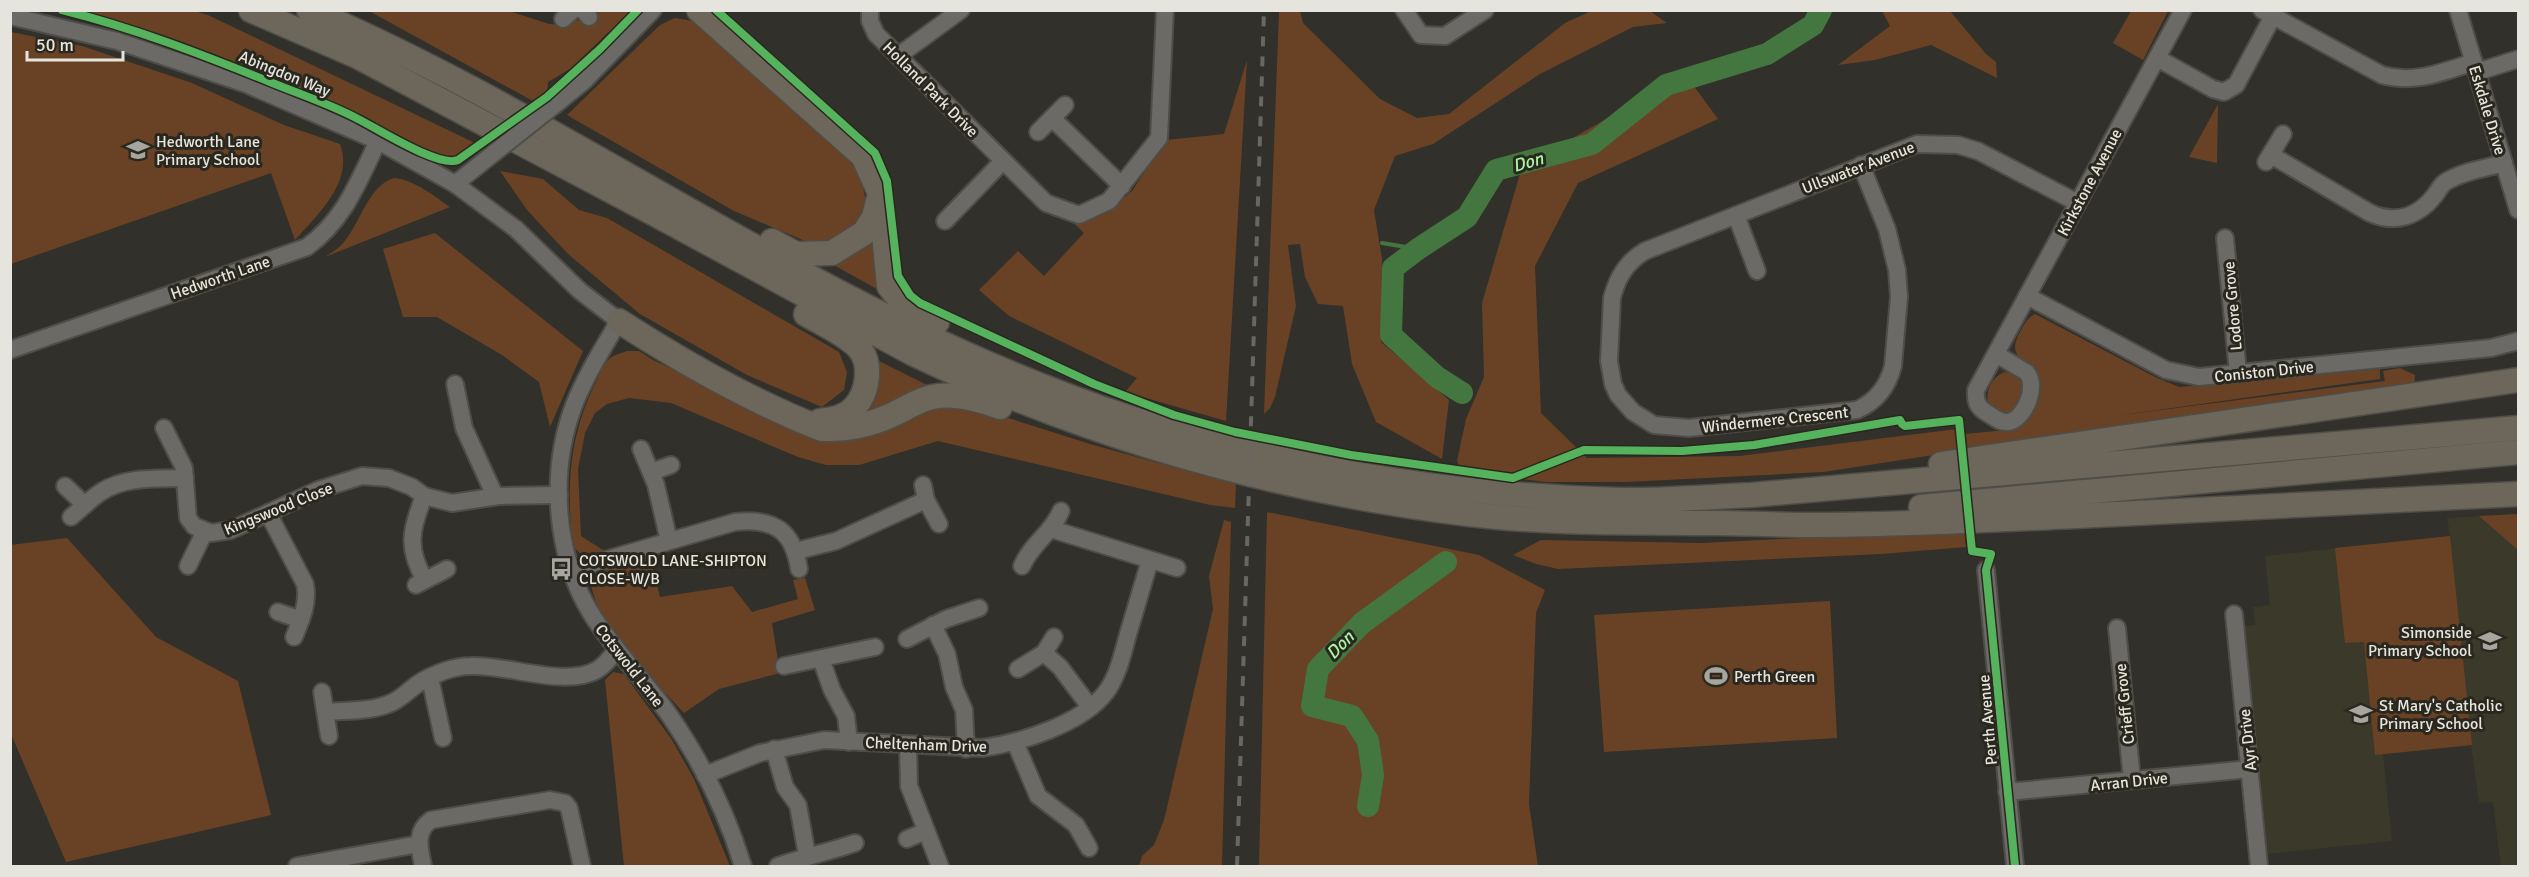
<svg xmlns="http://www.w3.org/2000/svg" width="2529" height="877" font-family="Signika,sans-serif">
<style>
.built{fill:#3b3929}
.green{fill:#694225}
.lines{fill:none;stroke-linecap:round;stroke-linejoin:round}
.stream{stroke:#44763f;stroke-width:4}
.river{stroke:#44763f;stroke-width:22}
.minor-casing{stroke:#4e4d48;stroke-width:20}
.highway-casing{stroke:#4e4d48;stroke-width:27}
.minor{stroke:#6b6a66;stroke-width:16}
.highway{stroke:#6c675a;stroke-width:24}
.rail{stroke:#686761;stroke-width:4;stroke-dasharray:10 10;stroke-linecap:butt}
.minor-bridge-casing{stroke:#4e4d48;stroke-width:20;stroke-linecap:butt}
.minor-bridge{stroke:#6b6a66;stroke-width:16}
.cycleway-casing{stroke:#2a281e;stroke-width:11}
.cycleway{stroke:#56b35d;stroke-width:8}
.labels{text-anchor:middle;stroke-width:6;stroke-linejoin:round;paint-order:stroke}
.street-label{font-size:16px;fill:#e5e4dd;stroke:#2a281e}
.poi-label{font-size:16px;fill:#e5e4dd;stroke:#2a281e;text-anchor:start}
.water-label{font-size:18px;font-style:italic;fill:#a9f6a1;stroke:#2a281e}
</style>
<rect width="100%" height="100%" fill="#31302a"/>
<path class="built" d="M2518 514V866H2501L2493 802 2479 803 2471 745 2383 754 2392 841 2268 854 2244 626 2255 625 2253 607 2270 605 2265 556 2450 536 2447 518Z"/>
<g class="green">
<path d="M194 11 208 15 477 144 456 158 438 156 357 113 160 34 78 11Z"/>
<path d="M369 11H509L549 24 568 25 574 20 587 22 598 14 596 11H631L570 69 548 82 547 94 533 101Z"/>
<path d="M1279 11H1300L1303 23 1380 99 1417 118 1449 114 1565 23 1591 11H1650L1667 23 1633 27 1540 74 1433 144 1395 156 1374 210 1382 259 1381 342 1449 400 1442 459 1376 422 1352 364 1343 306 1318 304 1305 277 1300 244 1288 245 1296 306 1275 397 1270 408 1264 414Z"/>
<path d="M1882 11H1950L1986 54 1996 62 1997 78 1931 45 1875 60 1838 65 1890 26Z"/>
<path d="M2131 11H2168L2143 60 2113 43Z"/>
<path d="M675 18 693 21 824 134 860 173 866 202 857 221 838 237 812 244 734 211 567 115 660 25Z"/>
<path d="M11 32 82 46 192 83 284 125 340 144C354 182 318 214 295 240L271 173 11 264Z"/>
<path d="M1247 60 1226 421 1125 392 1137 378 1009 316 979 290 1018 251 1044 276 1084 233 1074 223 1107 213 1132 191 1166 140 1224 134Z"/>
<path d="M1685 74 1718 119 1578 183 1535 266 1541 413 1587 458 1739 456 1957 429 1959 451 1824 472 1627 482H1546L1461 471 1457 461 1466 419 1484 377 1482 303 1522 167Z"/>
<path d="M2218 104 2217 163 2189 157Z"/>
<path d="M500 171 543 179 579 210 607 218 839 352 847 372 844 390 822 407 747 375 640 314 568 254 527 210Z"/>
<path d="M394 178C415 180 434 196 450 207L325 257C331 253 339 248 344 242 360 223 369 185 394 178Z"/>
<path d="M873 232 886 294 828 262C850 257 862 252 873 232Z"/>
<path d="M435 233 583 351 550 427 539 382 502 355 437 317H403L383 249Z"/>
<path d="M2035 314 2155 377 2179 387 2380 369V379L2115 416 2385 381 2383 371 2400 368 2415 375 2414 386 1967 450 1965 434 2016 429C2027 417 2042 403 2041 385 2039 360 2002 363 2020 332 2024 325 2027 318 2035 314Z"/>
<path d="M627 351H639L653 360 793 427 961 403 1090 444 1205 476 1236 482 1235 508 1210 505 938 441 859 465H826L798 457 671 403 629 398 607 404 595 413 585 433 578 469 581 536 606 552 581 554 573 547C566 488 569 436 596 382 599 375 604 363 610 358 614 355 622 353 627 351Z"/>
<path d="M873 358 931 387 909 392 881 410 853 421Z"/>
<path d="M2005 372C2033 377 2026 404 2006 415L1989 407C1984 393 1991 377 2005 372Z"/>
<path d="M1267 512 1479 555 1545 590 1536 613 1529 804 1538 866H1259Z"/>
<path d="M2518 514V550L2479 516Z"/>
<path d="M1224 520 1231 522 1222 866H1139L1142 856 1154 845 1164 820 1213 609 1209 576Z"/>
<path d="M1964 530 1966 547 1881 554 1558 569 1536 564 1513 555 1541 540 1701 543Z"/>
<path d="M2450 536 2472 745 2375 755 2364 642 2345 643 2335 548Z"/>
<path d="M67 538 156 637 238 681 271 815 66 862 11 734 10 545Z"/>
<path d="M650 557 660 597 732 586 752 612 798 599 793 580 805 578 815 610 772 623 780 673 719 689 684 713C649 674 600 634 590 581L605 569Z"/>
<path d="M1830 601 1837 738 1604 752 1594 615Z"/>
<path d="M613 672 624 674 672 740 694 779 730 866H624L605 680Z"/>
</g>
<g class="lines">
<path class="stream" d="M1382 243 1418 249"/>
<g class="river">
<path d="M1462 393 1437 377 1391 335 1393 268 1418 249 1467 217 1496 170 1592 144 1666 85 1767 54 1813 25 1821 10"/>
<path d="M1368 806 1373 775 1368 741 1352 716 1312 706 1318 669 1362 623 1446 562"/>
</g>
<g class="minor-casing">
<g id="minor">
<path d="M583 10 589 17"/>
<path d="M870 10V21L876 34 1046 203 1079 215 1109 201 1159 138 1165 10"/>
<path d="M1404 10 1421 35 1445 36 1485 10"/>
<path d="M2262 10 2382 75C2415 84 2442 72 2474 62"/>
<path d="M2458 10 2518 210"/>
<path d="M10 16 117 41 246 84 378 141 455 184 494 153"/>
<path d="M563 19 573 10"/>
<path d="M898 56 961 10"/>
<path d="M2157 58 2213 89 2224 92 2236 85 2273 16"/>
<path d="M2477 72 2518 59"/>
<path d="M556 104 584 81 653 10"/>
<path d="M1052 118 1122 186"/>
<path d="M1038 132 1065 105"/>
<path d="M2271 155 2370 213C2395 224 2418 217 2435 195 2439 190 2441 184 2447 181 2464 171 2486 168 2504 163"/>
<path d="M2266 162 2283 134"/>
<path d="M1861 165 1887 229 1897 270 1899 297 1893 366C1888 386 1877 401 1857 410L1689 428 1654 425 1633 412 1618 395 1613 384 1609 361 1612 298C1617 278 1626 262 1645 251L1917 144 1958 145 1978 151 2078 203"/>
<path d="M455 184 516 229 580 291 619 321C603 348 586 375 574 405 549 471 554 554 592 615 615 651 645 681 670 716 701 761 727 814 743 866"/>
<path d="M1736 215 1757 271"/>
<path d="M945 221 1003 161"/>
<path d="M2225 238 2238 373"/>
<path d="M2027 296 2166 370 2199 377 2491 348 2518 341"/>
<path d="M10 350 307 247C345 219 358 182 378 141"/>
<path d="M1996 354 2026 372C2039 384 2025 420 2008 422 2000 423 1994 417 1987 413 1977 407 1975 401 1976 390L2183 10"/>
<path d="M455 384 464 428 495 496"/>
<path d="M164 428 184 468 188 518 194 526 211 533 231 530 318 490 362 476 389 478 412 487 424 496 452 503 499 496 559 495"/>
<path d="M641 449 656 485 669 541"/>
<path d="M651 472 671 465"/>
<path d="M923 485 926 500 939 524"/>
<path d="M65 486 85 505"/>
<path d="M424 496C411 529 406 548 425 580"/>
<path d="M268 513 305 584C309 603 301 620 294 637"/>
<path d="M71 517C81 509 90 499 101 492 125 476 157 479 185 478"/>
<path d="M1051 529 1177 568"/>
<path d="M796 551 836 541 926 500"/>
<path d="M188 566 205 531"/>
<path d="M1022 566C1031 544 1052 533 1061 511"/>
<path d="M571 570 735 522C774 518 793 530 799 569"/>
<path d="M1986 570 2015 866"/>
<path d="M416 585 447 569"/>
<path d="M278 612 301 620"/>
<path d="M2234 614 2259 866"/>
<path d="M933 625 947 654 954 687 964 710 966 749"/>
<path d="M2117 628 2132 780"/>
<path d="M907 639 946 619 979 608"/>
<path d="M1044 653 1060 667 1090 707"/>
<path d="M821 659 832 690 846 716 849 742"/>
<path d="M784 666 875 647"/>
<path d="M1018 669 1044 653 1054 637"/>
<path d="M430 678 443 738"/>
<path d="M322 692 329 736"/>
<path d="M326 712C347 710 373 712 393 702 403 697 410 689 419 683 433 674 454 666 471 666 506 664 565 688 597 670 605 665 611 657 616 651"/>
<path d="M1015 742 1038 796 1076 825 1089 848"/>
<path d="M908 745 909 786 940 866"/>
<path d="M774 749 785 787 798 805 807 855"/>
<path d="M705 775 760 753 824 740 982 748C1020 743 1082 724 1106 692 1119 675 1123 651 1129 631 1136 607 1143 583 1150 560"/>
<path d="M2007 792 2250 769"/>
<path d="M907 839 926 831"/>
<path d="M297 866 419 844"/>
<path d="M423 866C420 849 414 832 431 820L550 800 565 803 569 808 582 866"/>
<path d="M778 866C803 857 829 852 855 843"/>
</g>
</g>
<g class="highway-casing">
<g id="highway">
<path d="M251 10 357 56 655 214 912 353C1088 437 1275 491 1469 514 1551 524 1633 522 1715 523 1748 523 1780 525 1813 525 1901 525 1988 520 2076 516 2223 509 2371 501 2518 494"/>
<path d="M309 10C484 85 642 188 810 277 912 332 1020 382 1130 418 1288 469 1455 496 1620 500 1664 501 1708 497 1752 495L2518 428"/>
<path d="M699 10 863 156 880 193 889 286 908 309 937 322"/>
<path d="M772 241 796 254 832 253 864 233 874 217 878 201"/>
<path d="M806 314C823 324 844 333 858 347 873 363 868 393 854 408 845 418 832 420 820 421"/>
<path d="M619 321C684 363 750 401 822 429 848 430 871 425 894 414 907 408 918 400 932 397 954 392 979 399 1000 407"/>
<path d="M1941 464 2518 380"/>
<path d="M1921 507 2518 452"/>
</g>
</g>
<use href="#minor" class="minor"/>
<use href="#highway" class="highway"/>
<path class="rail" d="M1237 866 1264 10"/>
<g class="minor-bridge-casing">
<path id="minor-bridge" d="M494 153 556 104"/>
</g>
<use href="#minor-bridge" class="minor-bridge"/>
<g class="cycleway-casing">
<g id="cycleway">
<path d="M62 10C134 28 201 54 270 82 299 94 330 104 358 119 378 129 439 168 458 160L547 97 600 49 638 10"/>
<path d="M716 10 875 153 887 181 898 276 910 295 920 303 1094 384 1174 415 1235 432 1351 455 1513 478 1584 450 1682 451 1754 445 1900 420 1902 424 1905 426 1959 420 1972 551 1991 554 1986 570 2015 866"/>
</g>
</g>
<use href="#cycleway" class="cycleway"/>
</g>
<defs>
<g id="school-bare" transform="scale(1.8)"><path d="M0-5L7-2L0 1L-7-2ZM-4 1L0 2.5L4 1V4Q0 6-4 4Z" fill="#a6a59e" stroke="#2a281e" stroke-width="2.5" paint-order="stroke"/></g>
<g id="bus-bare" transform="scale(1.8)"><path d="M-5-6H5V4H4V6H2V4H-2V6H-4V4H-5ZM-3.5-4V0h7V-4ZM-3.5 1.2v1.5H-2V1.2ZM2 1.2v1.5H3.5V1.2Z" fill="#a6a59e" stroke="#2a281e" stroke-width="2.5" paint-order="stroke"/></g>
<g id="stadium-bare" transform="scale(1.8)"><path d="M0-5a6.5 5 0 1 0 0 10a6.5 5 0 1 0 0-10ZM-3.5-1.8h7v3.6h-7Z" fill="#a6a59e" stroke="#2a281e" stroke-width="2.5" paint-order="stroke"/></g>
</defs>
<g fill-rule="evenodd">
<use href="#school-bare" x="138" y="150"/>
<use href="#bus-bare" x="561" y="569"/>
<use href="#school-bare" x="2490" y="641"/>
<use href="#stadium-bare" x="1716" y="676"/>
<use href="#school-bare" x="2361" y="714"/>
</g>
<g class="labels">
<g class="street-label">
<text transform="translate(285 73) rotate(22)" y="6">Abingdon Way</text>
<text transform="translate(931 89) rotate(45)" y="6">Holland Park Drive</text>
<text transform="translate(2488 110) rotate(73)" y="6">Eskdale Drive</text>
<text transform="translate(1858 167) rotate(-21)" y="6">Ullswater Avenue</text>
<text transform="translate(2089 182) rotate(-62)" y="6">Kirkstone Avenue</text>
<text transform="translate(220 277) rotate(-19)" y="6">Hedworth Lane</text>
<text transform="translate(2232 306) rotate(-95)" y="6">Lodore Grove</text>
<text transform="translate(2264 371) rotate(-6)" y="6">Coniston Drive</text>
<text transform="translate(1775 419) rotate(-6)" y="6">Windermere Crescent</text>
<text transform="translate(278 508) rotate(-22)" y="6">Kingswood Close</text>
<text transform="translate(630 665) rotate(52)" y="6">Cotswold Lane</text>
<text transform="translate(2124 704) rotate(-96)" y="6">Crieff Grove</text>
<text transform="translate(1987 720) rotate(-95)" y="6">Perth Avenue</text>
<text transform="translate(2247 740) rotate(-96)" y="6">Ayr Drive</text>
<text transform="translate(926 744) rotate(2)" y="6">Cheltenham Drive</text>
<text transform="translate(2129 781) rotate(-6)" y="6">Arran Drive</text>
</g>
<g class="poi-label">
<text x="156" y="147">Hedworth Lane<tspan x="156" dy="18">Primary School</tspan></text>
<text x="579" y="566">COTSWOLD LANE-SHIPTON<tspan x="579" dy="18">CLOSE-W/B</tspan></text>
<text x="2472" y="638" text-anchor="end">Simonside<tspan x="2472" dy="18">Primary School</tspan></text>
<text x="1734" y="682">Perth Green</text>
<text x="2379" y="711">St Mary's Catholic<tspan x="2379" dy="18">Primary School</tspan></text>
</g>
<g class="water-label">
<text transform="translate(1528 162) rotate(-16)" y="6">Don</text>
<text transform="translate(1340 645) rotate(-46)" y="6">Don</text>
</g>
</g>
<rect width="2529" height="877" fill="none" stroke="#e5e4dd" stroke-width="24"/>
<path d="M27 51v9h96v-9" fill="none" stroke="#e5e4dd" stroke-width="3"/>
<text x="36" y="51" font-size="18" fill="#e5e4dd" stroke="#2a281e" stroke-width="4.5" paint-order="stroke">50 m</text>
</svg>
